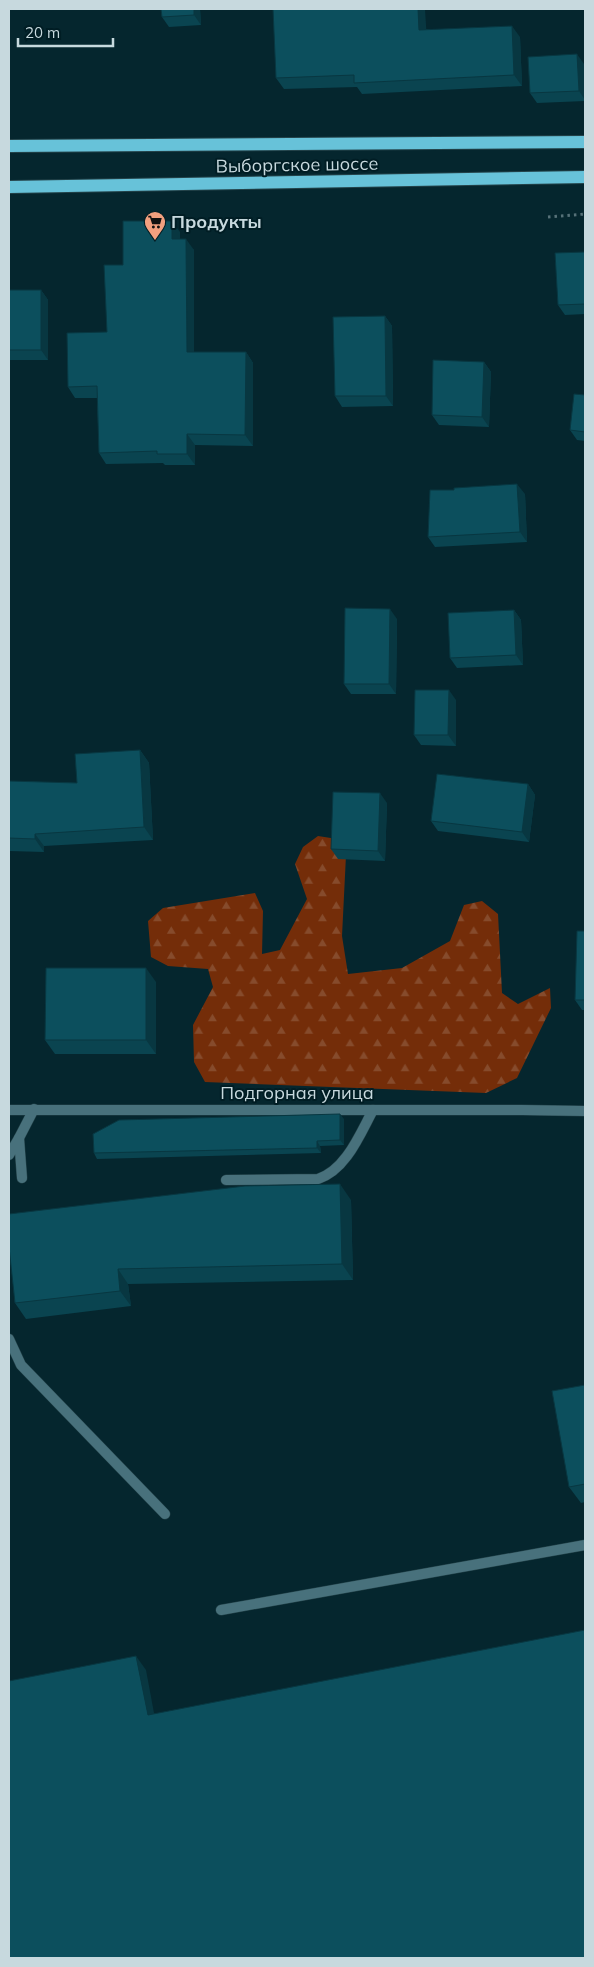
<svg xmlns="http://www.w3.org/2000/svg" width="594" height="1967" font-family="Mulish,sans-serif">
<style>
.forest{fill:url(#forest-firs)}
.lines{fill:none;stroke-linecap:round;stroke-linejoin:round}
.service-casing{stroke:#24434a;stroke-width:11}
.minor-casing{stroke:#24434a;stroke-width:11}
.primary-casing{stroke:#24434a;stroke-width:14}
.path{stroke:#567178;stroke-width:3;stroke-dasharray:2.5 4;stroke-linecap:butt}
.service{stroke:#48717c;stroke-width:10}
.minor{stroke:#48717c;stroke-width:10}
.primary{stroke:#67c2d9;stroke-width:12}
.wall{fill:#0a4450}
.shaded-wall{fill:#083741}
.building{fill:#0c4f5d;stroke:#083741}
.labels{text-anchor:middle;stroke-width:4;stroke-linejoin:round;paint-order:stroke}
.street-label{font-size:18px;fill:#c7d9de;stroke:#001d24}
.poi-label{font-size:18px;font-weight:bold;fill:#c7d9de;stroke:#001d24;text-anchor:start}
</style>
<defs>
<pattern id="forest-firs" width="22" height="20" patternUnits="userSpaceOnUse" patternTransform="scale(1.25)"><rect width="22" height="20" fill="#742d09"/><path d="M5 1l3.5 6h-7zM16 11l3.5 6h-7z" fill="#864b2c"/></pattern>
</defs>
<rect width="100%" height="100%" fill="#05262e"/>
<path class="forest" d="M318 836 337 839 346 855 342 936 348 974 402 968 450 941 464 905 482 901 498 914 502 993 518 1004 550 988 551 1008 517 1078 486 1093 205 1082 194 1062 193 1025 213 987 208 969 168 966 151 957 148 921 163 908 255 893 263 911 262 954 280 950 307 899 295 864 303 847Z"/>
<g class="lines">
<g class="service-casing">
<g id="service">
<path d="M19 1138 34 1109"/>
<path d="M9 1155 19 1138 22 1178"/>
<path d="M226 1180 318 1179C346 1170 360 1134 373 1110"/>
<path d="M9 1339 21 1365 165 1514"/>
<path d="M221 1610 585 1545"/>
</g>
</g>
<g class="minor-casing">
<path id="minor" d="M9 1110H522L585 1111"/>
</g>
<g class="primary-casing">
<g id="primary">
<path d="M9 146 585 142"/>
<path d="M9 187 585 177"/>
</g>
</g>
<path class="path" d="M548 217 585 214"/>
<use href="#service" class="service"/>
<use href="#minor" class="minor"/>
<use href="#primary" class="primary"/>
</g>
<g class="wall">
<path d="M161 9H200L201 25 169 27 162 17Z"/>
<path d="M426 29 520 37 522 86 362 94 357 87 284 89 276 78Z"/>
<path d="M584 64 585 101 537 103 530 93Z"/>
<path d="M180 232V239L194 250V352H246L253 363V446L195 445V465H165L163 463 106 464 99 453 97 398H75L68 387 107 332 123 265Z"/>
<path d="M585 252V314L565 315 558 305Z"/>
<path d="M9 290H41L48 300V360H9Z"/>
<path d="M385 316 392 326 393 406 342 407 335 396Z"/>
<path d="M484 362 491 372 489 427 439 425 432 415Z"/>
<path d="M585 395V441L577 440 570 430Z"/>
<path d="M525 494 527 542 435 547 428 537Z"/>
<path d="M514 610 521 620 523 665 457 668 450 658Z"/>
<path d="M397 619 396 694H351L344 684Z"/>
<path d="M456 700V746L421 745 414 735Z"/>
<path d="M140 750 149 763 153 840 44 846V852L9 851V781L77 783Z"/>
<path d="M528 784 535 795 529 842 438 831 431 821Z"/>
<path d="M387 803 385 861 338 859 331 849Z"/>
<path d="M585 931V1010H582L575 1000Z"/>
<path d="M156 982V1054H55L45 1040Z"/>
<path d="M344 1119V1145L320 1146 321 1153 97 1159 94 1153Z"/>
<path d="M351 1200 353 1280 128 1284 131 1306 26 1319 15 1303 9 1247Z"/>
<path d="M585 1385V1502L581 1503 569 1487Z"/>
</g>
<g class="shaded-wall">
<path d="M194 9H200L201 25 194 15Z"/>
<path d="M418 9H425L427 41 419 30Z"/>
<path d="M512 26 520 37 522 86 514 75Z"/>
<path d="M577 54 584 64 585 100 579 91Z"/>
<path d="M172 221 180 232V250L172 239Z"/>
<path d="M186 239 194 250V363L187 352Z"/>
<path d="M41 290 48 300V360L41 350Z"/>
<path d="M385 316 392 326 393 406 386 396Z"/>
<path d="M246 352 253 363V446L245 435Z"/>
<path d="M484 362 491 372 489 427 482 417Z"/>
<path d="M187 434 195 445V465L187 454Z"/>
<path d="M517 484 525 494 527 542 520 532Z"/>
<path d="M390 609 397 619 396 694 389 684Z"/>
<path d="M514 610 521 620 523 665 516 655Z"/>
<path d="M449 690 456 700V746L448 735Z"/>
<path d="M140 750 149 763 153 840 144 827Z"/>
<path d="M528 784 535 795 529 842 522 832Z"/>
<path d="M380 793 387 803 385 861 378 851Z"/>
<path d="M35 834 44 846V852L35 839Z"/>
<path d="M146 968 156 982V1054L146 1040Z"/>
<path d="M340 1114 344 1119V1145L340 1140Z"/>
<path d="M317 1141 320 1146 321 1153 317 1148Z"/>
<path d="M340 1184 351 1200 353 1280 342 1264Z"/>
<path d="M118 1269 128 1284 131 1306 120 1291Z"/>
<path d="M136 1656 146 1670 157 1729 148 1715Z"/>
</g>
<g class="building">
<path d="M161 9H194V15L162 17Z"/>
<path d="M273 9H418L419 30 512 26 514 75 354 83V75L276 78Z"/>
<path d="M577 54 579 91 530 93 528 57Z"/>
<path d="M123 221H172V239H186L187 352H246L245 435 187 434V454H157V451L99 453 97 386 68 387 67 333 107 332 104 265H123Z"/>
<path d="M585 252V304L558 305 555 253Z"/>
<rect x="9" y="290" width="32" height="60"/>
<path d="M385 316 386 396H335L333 317Z"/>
<path d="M433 360 484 362 482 417 432 415Z"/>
<path d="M574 394 585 395V432L570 430Z"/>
<path d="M517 484 520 532 428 537 430 490H454V488Z"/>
<path d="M345 608 390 609 389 684H344Z"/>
<path d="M514 610 516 655 450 658 448 613Z"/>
<path d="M415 690H449L448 735H414Z"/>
<path d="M140 750 144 827 35 834V839L9 838V781L77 783 75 754Z"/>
<path d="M437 774 528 784 522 832 431 821Z"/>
<path d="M333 792 380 793 378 851 331 849Z"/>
<path d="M577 931H585V1000H575Z"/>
<path d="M46 968H146V1040H45Z"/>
<path d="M340 1114V1140L317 1141V1148L94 1153 93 1134 119 1120Z"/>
<path d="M340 1184 342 1264 118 1269 120 1291 15 1303 9 1247V1214L245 1186Z"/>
<path d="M585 1385V1484L569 1487 552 1391Z"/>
<path d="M585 1630V1958H9V1681L136 1656 148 1715Z"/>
</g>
<defs>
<g id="supermarket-pin" transform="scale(1.125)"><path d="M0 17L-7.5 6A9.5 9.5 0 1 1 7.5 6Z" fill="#f2a07f" stroke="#001d24"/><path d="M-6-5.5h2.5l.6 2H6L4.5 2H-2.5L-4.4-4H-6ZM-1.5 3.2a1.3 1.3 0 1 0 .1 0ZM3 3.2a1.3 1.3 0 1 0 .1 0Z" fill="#111"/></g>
</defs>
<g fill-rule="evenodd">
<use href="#supermarket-pin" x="155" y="222"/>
</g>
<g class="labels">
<g class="street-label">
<text transform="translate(297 165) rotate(-1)" y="6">Выборгское шоссе</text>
<text x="297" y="1099">Подгорная улица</text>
</g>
<g class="poi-label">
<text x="171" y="228">Продукты</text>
</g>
</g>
<rect width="594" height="1967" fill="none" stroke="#c7d9de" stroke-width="20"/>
<path d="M18 38v8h95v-8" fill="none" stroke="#c7d9de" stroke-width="2.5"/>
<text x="25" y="38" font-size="15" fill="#c7d9de" stroke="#001d24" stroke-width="4" paint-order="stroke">20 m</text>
</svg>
